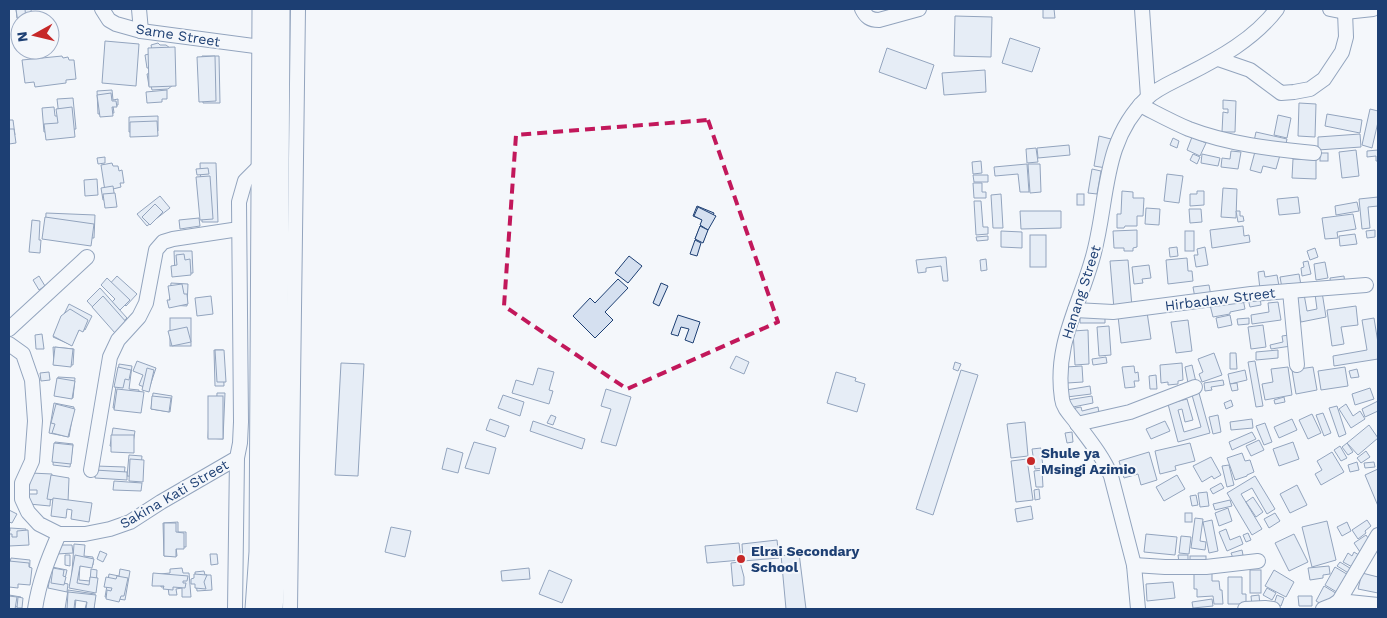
<svg xmlns="http://www.w3.org/2000/svg" width="1387" height="618" font-family="'Work Sans',sans-serif">
<style>
.building{fill:#d5e0f0;stroke:#1d3f73}
.lines{fill:none;stroke-linecap:round;stroke-linejoin:round}
.minor-casing{stroke:#1d3f73;stroke-width:16}
.highway-casing{stroke:#1d3f73;stroke-width:21}
.minor{stroke:#f4f7fb;stroke-width:14}
.highway{stroke:#f4f7fb;stroke-width:19}
.marked{fill:none;stroke:#c2185b;stroke-width:4;stroke-dasharray:10 6;stroke-linejoin:round}
.poi-dot{fill:#c62828;stroke:#f4f7fb;stroke-width:2}
.labels{text-anchor:middle;stroke-width:4;stroke-linejoin:round;paint-order:stroke}
.street-label{font-size:14px;fill:#1d3f73;stroke:#f4f7fb}
.poi-label{font-size:14px;font-weight:bold;fill:#1d3f73;stroke:#f4f7fb;text-anchor:start}
</style>
<rect width="100%" height="100%" fill="#f4f7fb"/>
<g class="building">
<path d="M16 9H31L32 19H26V17L17 18Z"/>
<path d="M16 9H25L26 20H20V23H18Z"/>
<path d="M1043 9H1054L1055 18H1043Z"/>
<path d="M955 16 992 17 991 57 954 56Z"/>
<path d="M1010 38 1040 48 1032 72 1002 63Z"/>
<path d="M105 41 139 44 136 86 102 83Z"/>
<path d="M158 43 160 45H166L170 48 172 63 174 62 175 74H172L173 85 168 89 152 90 151 86H149L147 74 151 73 150 68H147L145 55 149 54V50H152L151 45Z"/>
<path d="M175 47 176 86 149 87 148 48Z"/>
<path d="M887 48 934 65 926 89 879 72Z"/>
<path d="M62 56 63 58 68 57 69 60H74L76 79 66 80V83L35 87 34 82 25 83 22 60Z"/>
<path d="M202 56H219L220 103H203Z"/>
<path d="M215 56 216 101 199 102 197 57Z"/>
<path d="M985 70 986 92 944 95 942 73Z"/>
<path d="M112 90 113 100 118 99V105L113 106 114 113 98 114 97 91Z"/>
<path d="M167 90V99H162V102L147 103 146 92Z"/>
<path d="M111 93 112 101H116L117 107H112L113 116 100 117 97 95Z"/>
<path d="M73 98 76 129 44 132 42 108 54 107 55 116H59L57 99Z"/>
<path d="M1223 100 1236 101 1235 132H1222L1223 112 1228 113V109H1223Z"/>
<path d="M1299 103 1316 104 1315 137 1298 136Z"/>
<path d="M72 107 75 137 46 140 44 124 58 123 56 109Z"/>
<path d="M1370 109 1378 111V122L1372 148 1362 145Z"/>
<path d="M1327 114 1362 120 1360 133 1325 126Z"/>
<path d="M1278 115 1291 118 1287 138 1274 135Z"/>
<path d="M158 116V131L129 132V117Z"/>
<path d="M9 120H13L15 135 9 136Z"/>
<path d="M157 121 158 136 130 137V122Z"/>
<path d="M9 129H14L16 143 9 144Z"/>
<path d="M1256 132 1287 139 1285 148 1254 141Z"/>
<path d="M1360 134 1361 147 1318 150V137Z"/>
<path d="M1099 136 1111 139 1106 168 1094 166Z"/>
<path d="M1192 137 1206 143 1200 156 1187 150Z"/>
<path d="M1173 138 1179 141 1177 148 1170 145Z"/>
<path d="M1069 145 1070 155 1038 158 1037 148Z"/>
<path d="M1036 148 1038 162 1027 163 1026 149Z"/>
<path d="M1256 148 1280 155 1276 169 1263 166 1261 173 1250 170Z"/>
<path d="M1356 150 1359 176 1342 178 1339 152Z"/>
<path d="M1378 150V161H1376V156L1367 157V151Z"/>
<path d="M1231 151 1241 152 1238 169 1221 167 1222 158 1230 159Z"/>
<rect x="1320" y="153" width="8" height="8"/>
<path d="M1193 154 1200 157 1197 164 1190 160Z"/>
<path d="M1202 154 1220 158 1218 166 1201 163Z"/>
<path d="M105 157V163L98 164 97 158Z"/>
<path d="M1293 159 1316 160V179L1292 178Z"/>
<path d="M981 161 982 173 973 174 972 162Z"/>
<path d="M112 163 113 166H118L119 171 122 170 124 183H120L121 187 105 191 101 165Z"/>
<path d="M200 163H216L218 222H202Z"/>
<path d="M1027 164 1029 192H1020L1018 174 995 176 994 167Z"/>
<path d="M1028 164H1040L1041 192 1030 193Z"/>
<path d="M208 168 209 174 197 175 196 169Z"/>
<path d="M1092 169 1101 171 1097 194 1088 193Z"/>
<path d="M1167 174 1183 176 1179 203 1164 201Z"/>
<path d="M973 175H988V182H974Z"/>
<path d="M210 176 213 219 200 220 196 177Z"/>
<path d="M97 179 98 195 85 196 84 180Z"/>
<path d="M973 183H982V192H986V198H974Z"/>
<path d="M113 186 115 199 103 200 101 188Z"/>
<path d="M1223 188 1237 189 1236 218 1221 217Z"/>
<path d="M1122 191 1133 192V198H1144L1143 216H1137V226H1125L1124 228H1117V214H1121Z"/>
<path d="M1197 191H1204V205L1190 206V194H1197Z"/>
<path d="M115 193 117 207 105 208 103 194Z"/>
<path d="M1001 194 1003 228H993L991 195Z"/>
<rect x="1077" y="194" width="7" height="11"/>
<path d="M160 196 170 208 147 226 137 214Z"/>
<path d="M1298 197 1300 213 1279 215 1277 199Z"/>
<path d="M1378 197V206L1368 207 1370 228 1362 229 1359 199Z"/>
<path d="M974 201H981L983 227H988V234L976 235Z"/>
<path d="M1357 202 1359 211 1336 215 1335 206Z"/>
<path d="M155 204 163 212 150 225 142 217Z"/>
<path d="M697 206 714 213 703 242 695 239 703 220 693 216Z"/>
<path d="M698 207 716 216 708 230 700 225 702 220 694 216Z"/>
<path d="M1146 208 1160 209 1159 225 1145 224Z"/>
<path d="M1189 209H1201L1202 222 1190 223Z"/>
<path d="M1020 211H1061V228L1021 229Z"/>
<path d="M1236 211H1240V216H1243L1244 221 1238 222Z"/>
<path d="M46 213 95 215 94 238 45 236Z"/>
<path d="M1353 214 1356 229 1337 232 1338 238 1325 239 1322 218Z"/>
<path d="M45 217 94 224 91 246 42 239Z"/>
<path d="M199 218 200 226 180 229 179 220Z"/>
<path d="M32 220 40 221 39 240H41L40 253 29 252Z"/>
<path d="M700 226 708 230 703 243 695 239Z"/>
<path d="M1243 226 1244 236 1249 235 1250 242 1212 248 1210 230Z"/>
<path d="M1137 230V247L1133 248V251H1124V248H1114L1113 231Z"/>
<path d="M1375 230V237L1367 238 1366 231Z"/>
<path d="M1001 231 1022 232V248L1001 247Z"/>
<rect x="1185" y="231" width="9" height="20"/>
<path d="M1355 234 1357 244 1340 246 1339 236Z"/>
<rect x="1030" y="235" width="16" height="32"/>
<path d="M988 236V240L977 241 976 237Z"/>
<path d="M695 240 701 243 697 256 690 254Z"/>
<path d="M1177 247 1178 256 1170 257 1169 248Z"/>
<path d="M1205 247 1208 265 1196 267 1194 255H1198L1197 249Z"/>
<path d="M1315 248 1318 257 1310 260 1307 251Z"/>
<path d="M174 251H192L193 273 175 274Z"/>
<path d="M184 254 185 260 190 259 191 275 172 277 171 266 177 265 176 255Z"/>
<path d="M629 256 642 266 628 283 615 273Z"/>
<path d="M946 257 948 281H943L941 266 926 268V272L918 273 916 260Z"/>
<path d="M1187 258 1188 271H1192L1193 281 1168 284 1166 260Z"/>
<path d="M986 259 987 270 981 271 980 260Z"/>
<path d="M1128 260 1132 307 1114 309 1110 261Z"/>
<path d="M1308 261 1311 274 1302 276 1301 268 1304 267 1303 262Z"/>
<path d="M1325 262 1328 278 1316 280 1314 264Z"/>
<path d="M1149 265 1151 278 1142 279 1143 283 1134 284 1132 267Z"/>
<path d="M1264 271 1265 277 1277 275 1279 286 1260 289 1258 272Z"/>
<path d="M1299 274 1301 285 1282 288 1280 277Z"/>
<path d="M39 276 45 286 39 290 33 280Z"/>
<path d="M117 276 137 294 126 306 106 288Z"/>
<path d="M1344 276 1345 285 1331 287 1330 278Z"/>
<path d="M107 278 130 300 120 310 112 302 115 299 101 285Z"/>
<path d="M618 279 628 288 605 312 613 320 595 338 573 316 590 298 595 303Z"/>
<path d="M171 283 188 284 187 306 169 305Z"/>
<path d="M661 283 668 286 659 306 653 303Z"/>
<path d="M182 284 184 294H187L188 304 169 308 167 300H170L168 286Z"/>
<path d="M1209 285 1211 296 1195 298 1193 287Z"/>
<path d="M100 288 127 318 114 330 87 301Z"/>
<path d="M1322 292 1326 317 1301 322 1296 295 1304 294 1307 311 1317 309 1315 294Z"/>
<path d="M103 296 127 323 115 333 92 307Z"/>
<path d="M211 296 213 314 197 316 195 298Z"/>
<path d="M1260 297 1261 305 1250 307 1248 299Z"/>
<path d="M1243 299 1245 309 1230 312V314L1213 317 1210 305Z"/>
<path d="M1278 302 1281 320 1252 324 1251 315 1269 312 1268 303Z"/>
<path d="M69 304 92 316 85 330 80 328 71 345 53 337Z"/>
<path d="M1356 306 1358 325 1341 327 1344 344 1332 346 1327 310Z"/>
<path d="M70 309 88 320 83 332 79 330 72 346 53 336 61 316Z"/>
<path d="M1147 312 1151 339 1121 343 1118 316Z"/>
<path d="M1105 313V323H1080V314Z"/>
<path d="M678 315 700 322 693 343 685 340 689 329 681 327 678 336 671 334Z"/>
<path d="M1230 315 1232 325 1218 328 1216 318Z"/>
<rect x="170" y="318" width="21" height="28"/>
<path d="M1249 318V324L1238 325 1237 319Z"/>
<path d="M1374 318 1378 343V359L1334 366 1333 356 1367 350 1362 320Z"/>
<path d="M1188 320 1192 351 1176 353 1171 322Z"/>
<path d="M1263 325 1266 347 1251 349 1248 327Z"/>
<path d="M1109 326 1111 355 1099 356 1097 327Z"/>
<path d="M187 327 191 342 172 346 168 331Z"/>
<path d="M1088 330 1089 364 1075 365 1073 331Z"/>
<path d="M42 334 44 349H36L35 335Z"/>
<path d="M1289 335 1291 346 1271 349 1270 345 1283 342 1282 336Z"/>
<path d="M53 347 74 349 73 365H54Z"/>
<path d="M55 347 73 349 71 367 53 365Z"/>
<path d="M214 350H223L224 386H215Z"/>
<path d="M215 350H224L226 382H217Z"/>
<path d="M1278 350V358L1256 360V352Z"/>
<path d="M1214 353 1222 375 1202 382 1199 374 1203 372 1198 359Z"/>
<path d="M1230 353H1236L1237 369H1230Z"/>
<path d="M736 356 749 362 744 374 730 368Z"/>
<path d="M1106 357 1107 363 1093 365 1092 359Z"/>
<path d="M137 361 156 368 149 389 139 385 143 375 133 371Z"/>
<path d="M1255 361 1263 406 1256 407 1248 362Z"/>
<path d="M955 362 961 364 958 371 953 369Z"/>
<path d="M341 363 364 364 358 476 335 475Z"/>
<path d="M1182 363 1183 380 1178 381V384L1168 385V382L1161 383 1160 365Z"/>
<path d="M119 364 132 366 129 389 139 390 136 411 113 408Z"/>
<path d="M1192 365 1196 382 1188 383 1185 367Z"/>
<path d="M1082 366 1083 382 1067 383 1066 367Z"/>
<path d="M1134 366 1135 373 1138 372 1139 381H1134L1135 387 1125 388 1122 367Z"/>
<path d="M118 367 131 370 129 380 125 379 123 388 114 387Z"/>
<path d="M1288 367 1292 395 1265 400 1262 384 1273 382 1271 369Z"/>
<path d="M1313 367 1317 390 1296 394 1292 370Z"/>
<path d="M1345 367 1348 386 1321 390 1318 371Z"/>
<path d="M147 368 154 370 149 392 142 390Z"/>
<path d="M538 368 554 372 549 390 553 391 549 404 512 393 516 380 533 385Z"/>
<path d="M1357 369 1359 377 1351 378 1349 371Z"/>
<path d="M961 370 978 375 933 515 916 509Z"/>
<path d="M1245 370 1247 380 1230 384 1228 374Z"/>
<path d="M49 372 50 380 41 381 40 373Z"/>
<path d="M836 372 856 378 855 381 865 384 857 412 827 403Z"/>
<path d="M1156 375 1157 389H1150L1149 376Z"/>
<path d="M58 377 75 378 73 398 56 396Z"/>
<path d="M57 378 75 381 72 399 54 396Z"/>
<path d="M1223 380 1224 385 1211 387 1212 390 1205 391 1204 383Z"/>
<path d="M1237 383 1238 390 1232 391 1230 384Z"/>
<path d="M1090 386 1091 394 1067 397 1066 390Z"/>
<path d="M1370 388 1374 399 1355 405 1352 394Z"/>
<path d="M117 389 144 392 141 413 114 410Z"/>
<path d="M606 389 631 397 616 446 601 442 611 409 601 406Z"/>
<path d="M153 393 172 396 170 412 151 409Z"/>
<path d="M217 393H225L223 439 208 438 209 420H216Z"/>
<path d="M1199 393 1210 433 1178 442 1168 404 1187 399 1193 420 1185 422 1182 409 1178 410 1184 432 1201 427 1192 395Z"/>
<path d="M503 395 524 402 520 416 498 408Z"/>
<path d="M152 396 171 398 169 412 151 409Z"/>
<rect x="208" y="396" width="15" height="43"/>
<path d="M1092 396 1093 403 1068 408 1067 400Z"/>
<path d="M1284 397 1285 402 1275 404 1274 400Z"/>
<path d="M1231 400 1233 406 1226 409 1224 403Z"/>
<path d="M1378 401V411L1365 417 1362 409Z"/>
<path d="M54 403 74 407 69 437 49 433Z"/>
<path d="M56 404 75 409 68 437 52 433 55 424 51 423Z"/>
<path d="M1346 404 1353 416 1360 411 1365 419 1351 428 1339 409Z"/>
<path d="M1337 406 1346 434 1339 437 1329 408Z"/>
<path d="M1081 407 1082 411 1098 407 1099 413 1077 418 1075 408Z"/>
<path d="M1323 413 1331 433 1324 436 1316 415Z"/>
<path d="M1312 414 1321 433 1308 439 1299 420Z"/>
<path d="M551 415 556 417 553 425 547 423Z"/>
<path d="M1218 415 1221 432 1213 434 1209 417Z"/>
<path d="M490 419 509 426 505 437 486 430Z"/>
<path d="M1252 419 1253 428 1231 430 1230 422Z"/>
<path d="M1292 419 1297 430 1279 438 1274 427Z"/>
<path d="M533 421 585 439 582 449 530 431Z"/>
<path d="M1165 421 1170 431 1151 439 1146 429Z"/>
<path d="M1025 422 1028 456 1011 458 1007 424Z"/>
<path d="M1265 423 1272 442 1264 445 1256 426Z"/>
<path d="M1369 425 1378 438 1358 455 1347 443Z"/>
<path d="M113 428 135 431 132 449 110 446Z"/>
<path d="M1072 432 1073 442 1067 443 1065 433Z"/>
<path d="M1252 432 1256 439 1232 450 1229 442Z"/>
<path d="M111 435H134V453L111 452Z"/>
<path d="M1259 440 1264 450 1251 456 1246 446Z"/>
<path d="M55 442 73 444 70 467 53 465Z"/>
<path d="M474 442 496 448 489 474 465 468Z"/>
<path d="M1293 442 1299 459 1279 466 1273 449Z"/>
<path d="M54 443 73 445 71 464 52 462Z"/>
<path d="M1190 443 1195 461 1175 466 1176 470 1160 474 1155 451Z"/>
<path d="M1347 443 1353 452 1348 455 1342 447Z"/>
<path d="M1340 446 1347 458 1341 461 1334 450Z"/>
<path d="M447 448 463 453 458 473 442 469Z"/>
<path d="M1041 448 1043 468 1035 469 1032 449Z"/>
<path d="M1366 451 1370 457 1361 463 1357 458Z"/>
<path d="M1149 452 1157 480 1141 485 1138 474 1124 478 1119 461Z"/>
<path d="M1332 452 1344 472 1321 485 1315 474 1322 470 1317 461Z"/>
<path d="M1242 453 1245 461 1250 460 1254 472 1247 475V476L1235 480 1227 458Z"/>
<path d="M129 455 142 456 140 477 127 476Z"/>
<path d="M1211 457 1221 475 1214 479 1212 476 1202 482 1193 466Z"/>
<path d="M130 459 144 460 143 482 129 481Z"/>
<path d="M1027 459 1033 500 1016 502 1011 461Z"/>
<path d="M1357 462 1359 470 1350 472 1348 465Z"/>
<path d="M1374 462 1375 467 1365 468 1364 463Z"/>
<path d="M1229 465 1234 485 1227 487 1222 466Z"/>
<path d="M96 466 125 467 124 477 95 475Z"/>
<path d="M1378 469V506L1365 475Z"/>
<path d="M95 470 127 472V480L95 478Z"/>
<path d="M1042 470 1043 487H1036L1034 471Z"/>
<path d="M31 473 52 474 50 506 29 504V494H37V490H29Z"/>
<path d="M51 475 69 478 68 502 47 499Z"/>
<path d="M1177 475 1185 489 1164 501 1156 487Z"/>
<path d="M1255 476 1275 509 1267 514 1252 488 1241 494 1262 529 1252 535 1227 493Z"/>
<path d="M114 481 142 483 141 491 113 490Z"/>
<path d="M1221 483 1224 488 1213 494 1210 489Z"/>
<path d="M1297 485 1307 505 1290 513 1280 494Z"/>
<path d="M1039 489 1040 499 1035 500 1034 490Z"/>
<path d="M1207 492 1209 506 1200 507 1198 493Z"/>
<path d="M1196 495 1198 505 1192 506 1190 496Z"/>
<path d="M1253 497 1263 512 1256 517 1246 502Z"/>
<path d="M53 498 92 503 89 522 71 519 72 510 67 509 66 518 51 516Z"/>
<path d="M1230 500 1232 506 1215 510 1213 504Z"/>
<path d="M1031 506 1033 519 1017 522 1015 509Z"/>
<path d="M1228 508 1232 521 1219 526 1215 513Z"/>
<path d="M9 510 17 514 12 523 9 522Z"/>
<rect x="1185" y="513" width="7" height="9"/>
<path d="M1275 513 1280 521 1269 528 1264 519Z"/>
<path d="M1195 518 1203 519 1200 541 1206 542 1205 550 1191 548Z"/>
<path d="M1212 520 1218 551 1209 553 1203 522Z"/>
<path d="M1367 520 1371 526 1365 531 1366 533 1358 539 1352 530Z"/>
<path d="M1327 521 1336 560 1312 567 1302 527Z"/>
<path d="M178 522V532H186V547H176L177 556H164L163 523Z"/>
<path d="M1347 522 1351 531 1342 536 1337 527Z"/>
<path d="M164 523H176V532L184 533V549H176V557L164 556Z"/>
<path d="M391 527 411 531 405 557 385 552Z"/>
<path d="M10 528 26 529 25 543H10V546H9V531H10Z"/>
<path d="M1226 529 1230 540 1240 536 1243 544 1227 551 1219 532Z"/>
<path d="M28 530 29 545 9 546V534H12V537H17V531Z"/>
<path d="M1248 533 1251 540 1246 542 1243 535Z"/>
<path d="M1146 534 1177 537 1175 555 1144 552Z"/>
<path d="M1294 534 1308 562 1289 571 1275 543Z"/>
<path d="M1366 535 1372 544 1360 552 1354 543Z"/>
<path d="M1181 536 1191 537 1189 554 1179 553Z"/>
<path d="M777 540 779 558 743 561 742 544Z"/>
<path d="M739 543 741 560 707 563 705 546Z"/>
<path d="M74 544 85 545 84 556 93 557V565L80 564 79 580 90 581 91 569 97 570 96 588 71 586Z"/>
<path d="M57 545H72L73 553 57 554Z"/>
<path d="M1242 550 1243 555 1233 558 1231 553Z"/>
<path d="M100 551 107 554 103 562 97 559Z"/>
<path d="M1354 552 1362 557 1356 569 1343 562 1348 553 1352 556Z"/>
<path d="M799 553 806 609H786L781 555 790 556Z"/>
<path d="M210 554H217L218 564 211 565Z"/>
<path d="M65 555H70V566L65 565Z"/>
<path d="M75 555 94 559 92 568 80 566 77 583 89 585 90 577 98 578 96 593 69 588Z"/>
<path d="M1178 555H1188V563H1179Z"/>
<rect x="1190" y="556" width="16" height="9"/>
<path d="M11 558 30 560 29 583 9 582V562H10Z"/>
<path d="M9 561 29 563V567L32 568 30 585 18 584V588L9 587Z"/>
<path d="M740 562 744 577V585L733 586 731 563Z"/>
<path d="M1340 562 1353 570 1350 574 1337 566Z"/>
<path d="M1329 566 1330 574 1323 575V578L1310 580 1308 568Z"/>
<path d="M52 567 67 570 64 583 68 584 67 592 48 588Z"/>
<path d="M1335 567 1350 576 1340 594 1325 585Z"/>
<path d="M53 568 64 570 63 576 66 577 64 585 51 583Z"/>
<path d="M182 568 183 573H189L191 597H182V588L176 589 177 595H169L168 587H161L160 574 170 573V569Z"/>
<path d="M529 568 530 579 502 581 501 571Z"/>
<path d="M120 569 130 571 125 600 105 597 109 574 119 576Z"/>
<path d="M549 570 572 580 562 603 539 594Z"/>
<rect x="1250" y="570" width="11" height="23"/>
<path d="M1274 570 1294 582 1286 597 1265 586Z"/>
<path d="M204 571 205 575H211L212 590 197 591 195 572Z"/>
<path d="M153 573 188 576 187 581H183V583H186L185 588 173 587V590L163 589 164 586H152Z"/>
<path d="M1212 573V581H1219L1220 590H1222L1223 604H1214L1213 596 1197 597V589H1194V574Z"/>
<path d="M1362 573 1378 577V593L1358 589Z"/>
<path d="M194 574 207 575 204 582 206 589 195 588V584H191V579L194 578Z"/>
<path d="M117 576 128 578 124 596H121L119 602 106 599 107 590 111 591 112 588 104 587 106 577 116 579Z"/>
<path d="M1228 577H1242V594H1246V604H1228Z"/>
<path d="M1173 582 1175 598 1147 601 1146 584Z"/>
<path d="M1324 586 1339 595 1325 606 1316 601Z"/>
<path d="M1267 588 1276 593 1272 600 1263 595Z"/>
<path d="M68 590 95 594 94 609H85L87 601 76 599 75 609H65Z"/>
<path d="M68 592 96 595 94 609H86L87 602 75 600 74 609H67Z"/>
<path d="M9 595 21 597 19 607 15 606V609H9Z"/>
<path d="M1259 595 1260 605 1252 606 1251 596Z"/>
<path d="M1277 595 1284 598 1281 606 1274 604Z"/>
<path d="M9 596 17 597 15 609H9Z"/>
<path d="M1298 596H1312V606H1299Z"/>
<path d="M18 597 23 598 22 608H17Z"/>
<path d="M1212 599 1213 606 1193 608 1192 602Z"/>
</g>
<g class="lines">
<g class="minor-casing">
<g id="minor">
<path d="M102 9 109 20 116 24 141 31 262 47"/>
<path d="M139 9 141 31"/>
<path d="M862 9C866 17 870 20 879 20L919 9"/>
<path d="M1142 9 1148 97"/>
<path d="M1330 9 1345 12 1373 9"/>
<path d="M1218 59 1250 70 1281 93 1294 92 1310 89 1324 79 1342 52 1346 37 1345 12"/>
<path d="M1140 105C1156 113 1172 122 1189 129 1228 144 1272 149 1314 153"/>
<path d="M1290 291 1297 365"/>
<path d="M1075 310 1113 312 1251 294 1366 285"/>
<path d="M9 329 87 257"/>
<path d="M9 344 23 354 32 380 35 421 32 461 22 483V499L28 512 39 524 59 534H85L110 529 130 522 161 502 237 458 240 443 241 422 239 202 245 181 261 165"/>
<path d="M1077 424 1130 412 1195 387"/>
<path d="M91 470 110 357 118 340 139 317 146 303 156 250 163 242 173 239 239 229"/>
<path d="M1134 565 1165 567H1206L1258 561"/>
<path d="M1339 601 1378 605"/>
<path d="M35 609C39 582 48 559 59 534"/>
<path d="M235 609 237 458"/>
<path d="M290 609 298 9"/>
<path d="M1138 609 1134 565 1111 476C1103 457 1090 441 1078 425 1073 417 1063 409 1062 399 1054 346 1078 309 1092 260 1109 204 1100 143 1147 98 1157 88 1173 82 1186 75 1220 58 1254 39 1277 9"/>
<path d="M1245 609 1265 608 1273 609"/>
<path d="M1323 609 1333 605 1339 601 1378 535"/>
</g>
</g>
<g class="highway-casing">
<g id="highway">
<path d="M255 609 259 552 262 9"/>
<path d="M273 609 277 553 280 9"/>
</g>
</g>
<use href="#minor" class="minor"/>
<use href="#highway" class="highway"/>
</g>
<path d="M0 0H1387V618H0ZM708 120 778 322 627 389 504 306 516 135Z" fill="#f4f7fb" fill-opacity=".55" fill-rule="evenodd"/>
<path class="marked" d="M708 120 778 322 627 389 504 306 516 135Z"/>
<g class="poi-dot">
<circle cx="1031" cy="461" r="5"/>
<circle cx="741" cy="559" r="5"/>
</g>
<g class="labels">
<g class="street-label">
<text transform="translate(178 35) rotate(9)" y="5">Same Street</text>
<text transform="translate(1081 292) rotate(-72)" y="5">Hanang Street</text>
<text transform="translate(1220 299) rotate(-7)" y="5">Hirbadaw Street</text>
<text transform="translate(174 494) rotate(-30)" y="5">Sakina Kati Street</text>
</g>
<g class="poi-label">
<text x="1041" y="458">Shule ya<tspan x="1041" dy="16">Msingi Azimio</tspan></text>
<text x="751" y="556">Elrai Secondary<tspan x="751" dy="16">School</tspan></text>
</g>
</g>
<rect width="1387" height="618" fill="none" stroke="#1d3f73" stroke-width="20"/>
<g transform="translate(35 35) rotate(262)"><circle r="24" fill="#f4f7fb" stroke="#9eadc5"/>
<path d="M0-4L9 19L0 12L-9 19Z" fill="#c62828"/>
<text y="-8" font-size="14" font-weight="bold" text-anchor="middle" fill="#1d3f73">N</text>
</g>
</svg>
